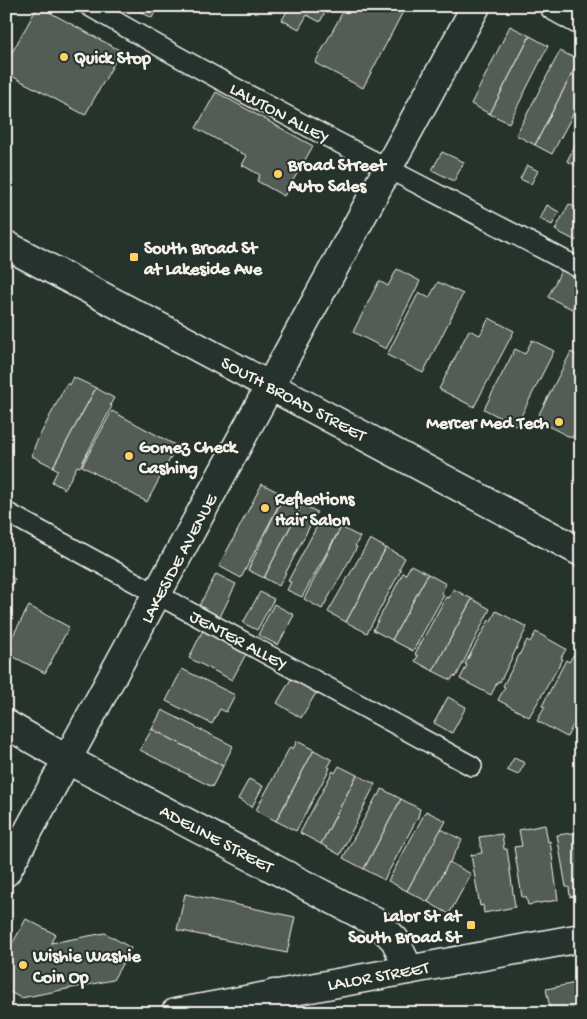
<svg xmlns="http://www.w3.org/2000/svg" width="587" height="1019" font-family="'Gochi Hand',sans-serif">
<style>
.building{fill:#525c55;stroke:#f4f1e8}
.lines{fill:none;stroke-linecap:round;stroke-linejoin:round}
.lane-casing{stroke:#f4f1e8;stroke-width:22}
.street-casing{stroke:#f4f1e8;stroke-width:31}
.secondary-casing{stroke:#f4f1e8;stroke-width:31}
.primary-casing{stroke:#f4f1e8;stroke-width:31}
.lane{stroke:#26332d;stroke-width:19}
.street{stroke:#26332d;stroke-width:28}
.secondary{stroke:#26332d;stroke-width:28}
.primary{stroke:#26332d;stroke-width:28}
.poi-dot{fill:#ffd166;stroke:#26332d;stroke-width:2}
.labels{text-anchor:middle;stroke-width:4;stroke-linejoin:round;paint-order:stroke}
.poi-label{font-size:18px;font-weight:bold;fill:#f4f1e8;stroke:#26332d;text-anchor:start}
.street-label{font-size:18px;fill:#f4f1e8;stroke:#26332d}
</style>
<rect width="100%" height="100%" fill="#26332d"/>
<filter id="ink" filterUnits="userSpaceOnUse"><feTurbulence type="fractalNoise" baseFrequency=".02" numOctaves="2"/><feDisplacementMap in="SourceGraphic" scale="10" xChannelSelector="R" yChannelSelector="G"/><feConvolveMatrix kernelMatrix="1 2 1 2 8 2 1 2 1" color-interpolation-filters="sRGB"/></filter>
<g filter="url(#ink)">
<g class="building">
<path d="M38 6 121 51 85 115 6 73V63Z"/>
<path d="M130 6H158L152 18Z"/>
<path d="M290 6H328L320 22 307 15 299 29 282 20Z"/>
<path d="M346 6H406L363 88 315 63Z"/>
<path d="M510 26 530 36 490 114 471 104Z"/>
<path d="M530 36 548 46 509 123 490 114Z"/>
<path d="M560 51 579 60 535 145 516 135Z"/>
<path d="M579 60 581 62V99L552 154 535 145Z"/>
<path d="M216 92 313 146 284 196 257 181 260 175 242 165 247 156 196 128Z"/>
<path d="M581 133V168L567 161Z"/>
<path d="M442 152 464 162 454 181 432 170Z"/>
<path d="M527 165 538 171 531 184 520 179Z"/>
<path d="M569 204 581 210V232L576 241 555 230Z"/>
<path d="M547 205 559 212 552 225 540 219Z"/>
<path d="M397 269 420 281 386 349 353 332 379 281 388 286Z"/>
<path d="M562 269 581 279V291L572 309 548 297Z"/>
<path d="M438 282 463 294 423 373 387 355 419 292 429 298Z"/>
<path d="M489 318 514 331 474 407 439 389 469 330 480 335Z"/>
<path d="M532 340 554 351 516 426 484 409 515 349 525 354Z"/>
<path d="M571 352 581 357V420L572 438 536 420Z"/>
<path d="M73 377 96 388 53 467 32 456 35 445 67 383 69 385Z"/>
<path d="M96 388 114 398 110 405 112 406 80 467 77 466 65 489 52 482 58 470 53 467Z"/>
<path d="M112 411 177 446 147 502 82 466Z"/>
<path d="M262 484 284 495 241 578 219 566Z"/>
<path d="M284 495 302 504 264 578 248 570Z"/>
<path d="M302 504 317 512 279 586 264 578Z"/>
<path d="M325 518 341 527 302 597 287 590 291 582 288 581 317 526 320 528Z"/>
<path d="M341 527 360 537 355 546 357 547 322 609 304 599Z"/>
<path d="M370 539 386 548 346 622 328 612Z"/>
<path d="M386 548 405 558 399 569 401 570 367 633 346 622Z"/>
<path d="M411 565 428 574 392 640 373 630 403 573 406 574Z"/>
<path d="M6 574 15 579 6 595Z"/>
<path d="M216 574 236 584 220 617 199 606Z"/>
<path d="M428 574 446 584 441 593 444 595 413 651 392 640Z"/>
<path d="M453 589 472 599 433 671 415 661 418 656 415 654 446 597 449 598Z"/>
<path d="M260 592 274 599 257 630 243 623Z"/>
<path d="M472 599 490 609 456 677 454 675 451 680 433 671Z"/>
<path d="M274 604 294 615 278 645 258 635Z"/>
<path d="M29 606 69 627 45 673 6 653V648Z"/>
<path d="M496 611 527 627 500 682 498 681 491 695 460 679 467 665 465 664 489 620 491 621Z"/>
<path d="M205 626 246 647 243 653 246 654 232 680 189 658Z"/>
<path d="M536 632 566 649 561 658 563 659 529 717 498 700 505 687 503 686 527 640 530 642Z"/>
<path d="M574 654 581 658V718L577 725 574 723 567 737 537 721 545 707 542 706 566 660 569 662Z"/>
<path d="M182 669 235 695 226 712 220 709 212 724 166 701Z"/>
<path d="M294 674 319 688 301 718 277 703Z"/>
<path d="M448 697 466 707 452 733 434 723Z"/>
<path d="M162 710 233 746 223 766 152 729Z"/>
<path d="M152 729 223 766 212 787 140 750Z"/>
<path d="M297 741 314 750 276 821 256 810 290 747 293 749Z"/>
<path d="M314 750 332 760 328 767 330 768 296 831 276 821Z"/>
<path d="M514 758 525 763 518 775 507 770Z"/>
<path d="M339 766 357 775 321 844 300 833 333 771 335 773Z"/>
<path d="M357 775 375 784 340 855 321 844Z"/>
<path d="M249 779 263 786 252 807 238 799Z"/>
<path d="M382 789 401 799 364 869 343 858 377 795 379 796Z"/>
<path d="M401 799 420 809 418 817 384 880 364 869Z"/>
<path d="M426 811 446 821 407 891 388 881Z"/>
<path d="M545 825 548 842 550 841 558 900 528 905 526 897H522L514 847 522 846 519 830Z"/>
<path d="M441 829 462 840 428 902 407 891Z"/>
<path d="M581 832V895L570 897 569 887H566L557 835Z"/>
<path d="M502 834 504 849H507L515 907 484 913 483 905 480 906 471 855 482 853 479 837Z"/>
<path d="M449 862 471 874 449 914 428 902Z"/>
<path d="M185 894 295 917 287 953 177 930Z"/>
<path d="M26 919 55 934 51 943 105 933 131 948 113 980 21 998 6 990V955Z"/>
<path d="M581 982V1013H551L546 989Z"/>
</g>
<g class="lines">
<g class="lane-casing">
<g id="lane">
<path d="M89 6C250 100 416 182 581 269"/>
<path d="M6 512 472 766"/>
</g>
</g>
<g class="street-casing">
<g id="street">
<path d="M554 6 581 21"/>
<path d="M6 724 68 760 379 924 395 940 409 970"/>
<path d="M6 872 476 6"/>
<path d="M274 994 276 1013"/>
</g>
</g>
<g class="secondary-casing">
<path id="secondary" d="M175 1013 581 938"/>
</g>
<g class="primary-casing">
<path id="primary" d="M6 245 581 552"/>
</g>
<use href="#lane" class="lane"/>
<use href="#street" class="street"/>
<use href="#secondary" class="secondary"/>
<use href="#primary" class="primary"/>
</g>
</g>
<g class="poi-dot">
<circle cx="64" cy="57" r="5"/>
<circle cx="278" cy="174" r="5"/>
<rect x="129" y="252" width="10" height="10" rx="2.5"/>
<circle cx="559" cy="422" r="5"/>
<circle cx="129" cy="456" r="5"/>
<circle cx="265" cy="508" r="5"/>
<rect x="466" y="920" width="10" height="10" rx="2.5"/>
<circle cx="23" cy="965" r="5"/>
</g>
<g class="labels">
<g class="poi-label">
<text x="74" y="63">Quick Stop</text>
<text x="288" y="170">Broad Street<tspan x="288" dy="21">Auto Sales</tspan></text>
<text x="144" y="253">South Broad St<tspan x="144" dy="21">at Lakeside Ave</tspan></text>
<text x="549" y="428" text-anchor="end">Mercer Med Tech</text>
<text x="139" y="452">Gomez Check<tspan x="139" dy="21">Cashing</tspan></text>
<text x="275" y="504">Reflections<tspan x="275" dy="21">Hair Salon</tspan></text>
<text x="461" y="921" text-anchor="end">Lalor St at<tspan x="461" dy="21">South Broad St</tspan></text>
<text x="33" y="961">Wishie Washie<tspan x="33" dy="21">Coin Op</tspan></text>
</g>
<g class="street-label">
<text transform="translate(280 112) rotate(28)" y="6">LAWTON ALLEY</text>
<text transform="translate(294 398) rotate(28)" y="6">SOUTH BROAD STREET</text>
<text transform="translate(178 558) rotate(-62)" y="6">LAKESIDE AVENUE</text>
<text transform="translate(239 639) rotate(28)" y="6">JENTER ALLEY</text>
<text transform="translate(217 838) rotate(28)" y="6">ADELINE STREET</text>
<text transform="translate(378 975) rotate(-10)" y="6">LALOR STREET</text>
</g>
</g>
<rect width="587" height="1019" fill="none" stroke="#26332d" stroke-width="25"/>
<rect x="12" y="12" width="562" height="994" fill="none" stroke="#f4f1e8" stroke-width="2" filter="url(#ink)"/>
</svg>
